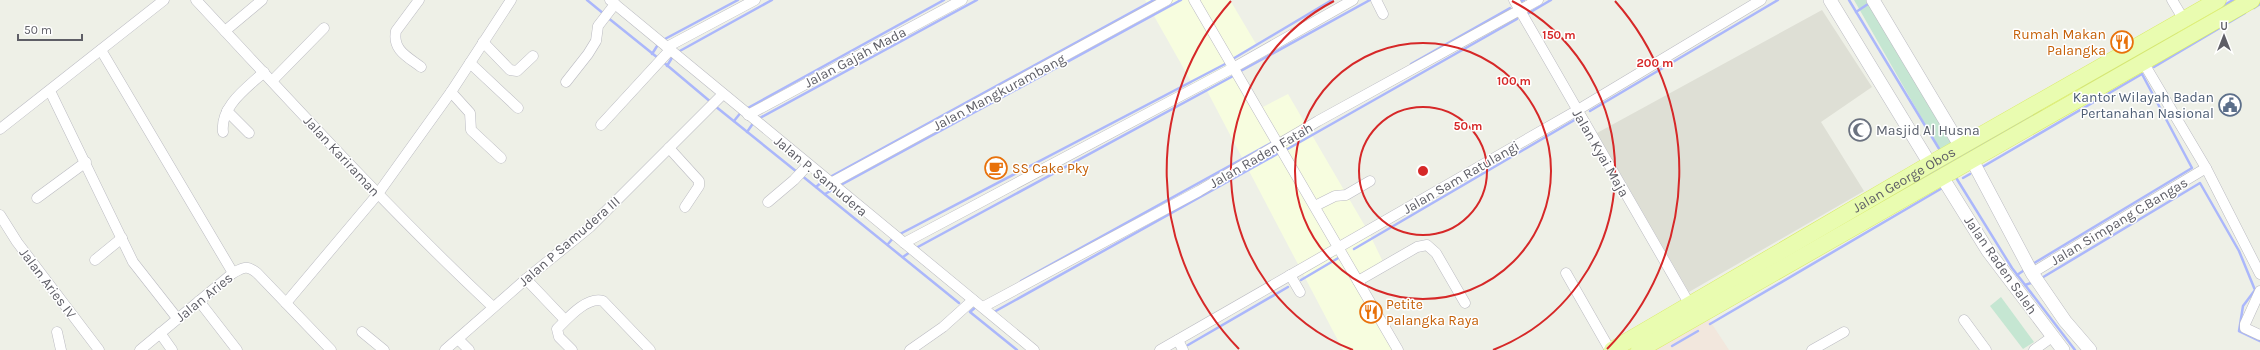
<svg xmlns="http://www.w3.org/2000/svg" width="2260" height="350" font-family="Karla,sans-serif">
<style>
.commercial{fill:#f7fddf}
.education{fill:#dedfd5}
.medical{fill:#f2e7dd}
.green{fill:#c5e6d2}
.lines{fill:none;stroke-linecap:round;stroke-linejoin:round}
.stream{stroke:#abb7fb;stroke-width:2.5}
.minor-casing{stroke:#bbbbc2;stroke-width:11}
.tertiary-casing{stroke:#bbbbc2;stroke-width:14}
.primary-casing{stroke:#daec64;stroke-width:17}
.minor{stroke:#fff;stroke-width:10}
.tertiary{stroke:#fff;stroke-width:13}
.primary{stroke:#e9fcb0;stroke-width:16}
.ring{fill:none;stroke:#d62828;stroke-width:2}
.labels{text-anchor:middle;stroke-width:3;stroke-linejoin:round;paint-order:stroke}
.food-label{font-size:14px;fill:#c56008;stroke:#fff;text-anchor:start}
.street-label{font-size:14px;fill:#5e5e66;stroke:#fff}
.service-label{font-size:14px;fill:#4e5e75;stroke:#fff;text-anchor:end}
.worship-label{font-size:14px;fill:#5b616d;stroke:#fff;text-anchor:start}
.centre{fill:#d62828;stroke:#fff;stroke-width:2}
.ring-label{font-size:12px;text-anchor:middle;font-weight:bold;fill:#d62828;stroke:#fff;stroke-width:3;stroke-linejoin:round;paint-order:stroke}
</style>
<rect width="100%" height="100%" fill="#eef0e7"/>
<path class="commercial" d="M1145 0H1230L1256 44 1231 59 1263 107 1288 94 1369 233 1384 264 1362 277 1393 350H1343L1205 87 1197 92Z"/>
<path class="education" d="M1822 10 1872 87 1821 122 1864 191 1689 292 1597 133Z"/>
<path class="medical" d="M1708 318 1729 350H1655Z"/>
<g class="green">
<path d="M1854 0H1870L1953 143 1941 152Z"/>
<path d="M2001 297 2034 342 2023 349 1990 306Z"/>
</g>
<g class="lines">
<g class="stream">
<path d="M587 0 604 14"/>
<path d="M1849 0 1941 152"/>
<path d="M1520 2 1524 0"/>
<path d="M2221 7 2233 0"/>
<path d="M2254 8 2260 4"/>
<path d="M1856 12 1871 2"/>
<path d="M1529 13 1551 0"/>
<path d="M607 17 658 58"/>
<path d="M663 40 738 0"/>
<path d="M678 52 772 0"/>
<path d="M652 54 659 43"/>
<path d="M1231 60 1332 0"/>
<path d="M662 61 712 103"/>
<path d="M1411 64 1510 8"/>
<path d="M667 66 673 56"/>
<path d="M2154 67 2245 13"/>
<path d="M1239 72 1370 0"/>
<path d="M2082 87 2177 33"/>
<path d="M715 106 797 172"/>
<path d="M746 109 944 0"/>
<path d="M1590 111 1778 0"/>
<path d="M758 119 977 0"/>
<path d="M734 121 742 111"/>
<path d="M747 132 754 122"/>
<path d="M1284 151 1517 19"/>
<path d="M1984 166 2142 74 2192 168 2031 265"/>
<path d="M801 175 959 303"/>
<path d="M1955 176 2012 268 2075 350"/>
<path d="M830 177 1154 0"/>
<path d="M1963 178 1970 174"/>
<path d="M839 186 1181 0"/>
<path d="M816 187 824 180"/>
<path d="M825 194 834 189"/>
<path d="M1867 210 2041 110"/>
<path d="M898 235 1227 63"/>
<path d="M888 244 894 237"/>
<path d="M916 248 1235 75"/>
<path d="M1354 249 1578 118"/>
<path d="M903 257 910 252"/>
<path d="M2017 275 2026 269"/>
<path d="M2040 279 2200 183 2239 251 2255 290 2243 306 2239 331 2260 341"/>
<path d="M1301 280 1340 257"/>
<path d="M1021 281 1271 143"/>
<path d="M2025 285 2034 282"/>
<path d="M977 306 970 312 1017 350"/>
<path d="M994 312 1279 153"/>
<path d="M1710 324 1944 187"/>
<path d="M1188 345 1288 287"/>
<path d="M1672 346 1698 331"/>
</g>
<g class="minor-casing">
<g id="minor">
<path d="M196 0C293 104 389 210 493 307"/>
<path d="M419 0 396 31C392 50 408 57 421 67"/>
<path d="M610 0 1034 350"/>
<path d="M1194 0 1398 350"/>
<path d="M1376 0 1383 14"/>
<path d="M1514 0 1690 305"/>
<path d="M2172 0 2184 20"/>
<path d="M225 31 262 0"/>
<path d="M483 42 510 70 517 71 533 56"/>
<path d="M667 47 755 0"/>
<path d="M101 50 233 273"/>
<path d="M2143 62 2206 168 2260 274"/>
<path d="M470 63 518 108"/>
<path d="M272 81 324 28"/>
<path d="M566 82 588 54 596 41 598 26 615 4"/>
<path d="M50 91 133 262 177 318"/>
<path d="M451 92 470 113 471 130 501 158"/>
<path d="M227 111 249 133"/>
<path d="M748 115 962 0"/>
<path d="M601 125 670 50"/>
<path d="M0 129 164 0"/>
<path d="M223 132C220 106 247 88 264 72"/>
<path d="M669 148 699 181V186L685 207"/>
<path d="M831 183 1167 0"/>
<path d="M37 198 86 162"/>
<path d="M768 202 794 180 808 165"/>
<path d="M1315 206 1335 196 1346 195 1370 181"/>
<path d="M0 215 17 242 99 350"/>
<path d="M904 243 1233 68 1353 0"/>
<path d="M95 260 122 238"/>
<path d="M1566 273 1610 350"/>
<path d="M2032 273 2206 168"/>
<path d="M1290 275 1300 292"/>
<path d="M526 279 565 320"/>
<path d="M1358 281 1417 247 1427 245 1436 253 1465 303"/>
<path d="M2260 291 2245 324V328L2260 335"/>
<path d="M199 301 237 350"/>
<path d="M286 303 377 195 451 92 511 0"/>
<path d="M983 307 1199 191 1318 121 1538 0"/>
<path d="M1964 320 1986 350"/>
<path d="M57 332 61 350"/>
<path d="M362 332 384 350"/>
<path d="M160 333 172 350"/>
<path d="M458 339 469 350"/>
<path d="M1178 340 1183 350"/>
<path d="M140 350 233 273C244 267 247 265 257 273L331 350"/>
<path d="M445 350 526 279 590 227 723 94"/>
<path d="M572 350 559 337 557 329C568 318 587 296 603 301L650 350"/>
<path d="M910 350 943 327 973 300"/>
<path d="M1160 350 1576 111 1761 0"/>
<path d="M1812 350 1844 332"/>
<path d="M2034 350 2052 337"/>
</g>
</g>
<g class="tertiary-casing">
<g id="tertiary">
<path d="M1830 0 1930 164"/>
<path d="M1873 0 1961 147"/>
<path d="M1972 160 2032 273 2065 321 2090 350"/>
<path d="M1942 177 1988 251 2063 350"/>
</g>
</g>
<g class="primary-casing">
<g id="primary">
<path id="s1" d="M1612 350 1930 164 2218 0"/>
<path d="M1639 350 2252 0"/>
</g>
</g>
<use href="#minor" class="minor"/>
<use href="#tertiary" class="tertiary"/>
<use href="#primary" class="primary"/>
</g>
<g class="ring">
<circle cx="1423" cy="171" r="64"/>
<circle cx="1423" cy="171" r="128"/>
<path d="M1353 350A192 192 0 0 1 1334 1M1512 1A192 192 0 0 1 1493 350"/>
<path d="M1239 349A256 256 0 0 1 1231 1M1615 1A256 256 0 0 1 1607 349"/>
</g>
<defs>
<g id="restaurant-ring" transform="scale(1.15)"><circle r="9.5" fill="#fff" stroke="#e8710a" stroke-width="1.5"/><path d="M-5-6h1v4h1v-4h1v4h1v-4h1v5L-1.5 .5V6h-2V.5L-5-1ZM5-6V6H3V1.5H1.5Q1.5-4 5-6Z" fill="#e8710a"/></g>
<g id="civic-ring" transform="scale(1.15)"><circle r="9.5" fill="#fff" stroke="#5c6f8a" stroke-width="1.5"/><path d="M-.6-6.5H3V-4.5H.6V-3L4-1V1h2V6H-6V1h2V-1L-.6-3ZM-1.2 2.5V6h2.4V2.5Z" fill="#5c6f8a"/></g>
<g id="mosque-ring" transform="scale(1.15)"><circle r="9.5" fill="#fff" stroke="#6b7280" stroke-width="1.5"/><path d="M3.5-4.9A6 6 0 1 0 3.5 4.9A5 5 0 1 1 3.5-4.9Z" fill="#6b7280"/></g>
<g id="cafe-ring" transform="scale(1.15)"><circle r="9.5" fill="#fff" stroke="#e8710a" stroke-width="1.5"/><path d="M-5.5-4.5H6V0H3Q3 3.5 0 3.5H-2.5Q-5.5 3.5-5.5 0ZM3-3.2v2h1.7v-2ZM-6 4.5H4V6H-6Z" fill="#e8710a"/></g>
</defs>
<g fill-rule="evenodd">
<use href="#restaurant-ring" x="2122" y="42"/>
<use href="#civic-ring" x="2230" y="105"/>
<use href="#mosque-ring" x="1860" y="130"/>
<use href="#cafe-ring" x="996" y="168"/>
<use href="#restaurant-ring" x="1371" y="312"/>
</g>
<g class="labels">
<g class="food-label">
<text x="2106" y="39" text-anchor="end">Rumah Makan<tspan x="2106" dy="16">Palangka</tspan></text>
<text x="1012" y="173">SS Cake Pky</text>
<text x="1386" y="309">Petite<tspan x="1386" dy="16">Palangka Raya</tspan></text>
</g>
<g class="street-label">
<text transform="translate(855 57) rotate(-28)" y="5">Jalan Gajah Mada</text>
<text transform="translate(999 92) rotate(-28)" y="5">Jalan Mangkurambang</text>
<text transform="translate(1601 153) rotate(60)" y="5">Jalan Kyai Maja</text>
<text transform="translate(1261 155) rotate(-30)" y="5">Jalan Raden Fatah</text>
<text transform="translate(342 156) rotate(47)" y="5">Jalan Kariraman</text>
<text transform="translate(821 176) rotate(40)" y="5">Jalan P. Samudera</text>
<text transform="translate(1461 177) rotate(-30)" y="5">Jalan Sam Ratulangi</text>
<text dy="5" stroke="none"><textPath href="#s1" startOffset="338">Jalan George Obos</textPath></text>
<text transform="translate(2119 221) rotate(-31)" y="5">Jalan Simpang C.Bangas</text>
<text transform="translate(569 241) rotate(-41)" y="5">Jalan P Samudera III</text>
<text transform="translate(2001 265) rotate(55)" y="5">Jalan Raden Saleh</text>
<text transform="translate(48 283) rotate(53)" y="5">Jalan Aries IV</text>
<text transform="translate(204 297) rotate(-39)" y="5">Jalan Aries</text>
</g>
<g class="service-label">
<text x="2214" y="102">Kantor Wilayah Badan<tspan x="2214" dy="16">Pertanahan Nasional</tspan></text>
</g>
<g class="worship-label">
<text x="1876" y="135">Masjid Al Husna</text>
</g>
</g>
<circle cx="1423" cy="171" r="6" class="centre"/>
<g class="ring-label">
<text x="1559" y="39">150 m</text>
<text x="1655" y="67">200 m</text>
<text x="1514" y="85">100 m</text>
<text x="1468" y="130">50 m</text>
</g>
<g transform="translate(2224 36)" stroke="#ffffff" stroke-width="3" paint-order="stroke">
<path d="M0-3L7 15L0 10L-7 15Z" fill="#5e5e66"/>
<text y="-6" font-size="11" font-weight="bold" text-anchor="middle" fill="#5e5e66">U</text>
</g>
<path d="M18 34v6h64v-6" fill="none" stroke="#5e5e66" stroke-width="2"/>
<text x="24" y="34" font-size="12" fill="#5e5e66" stroke="#ffffff" stroke-width="3" paint-order="stroke">50 m</text>
</svg>
